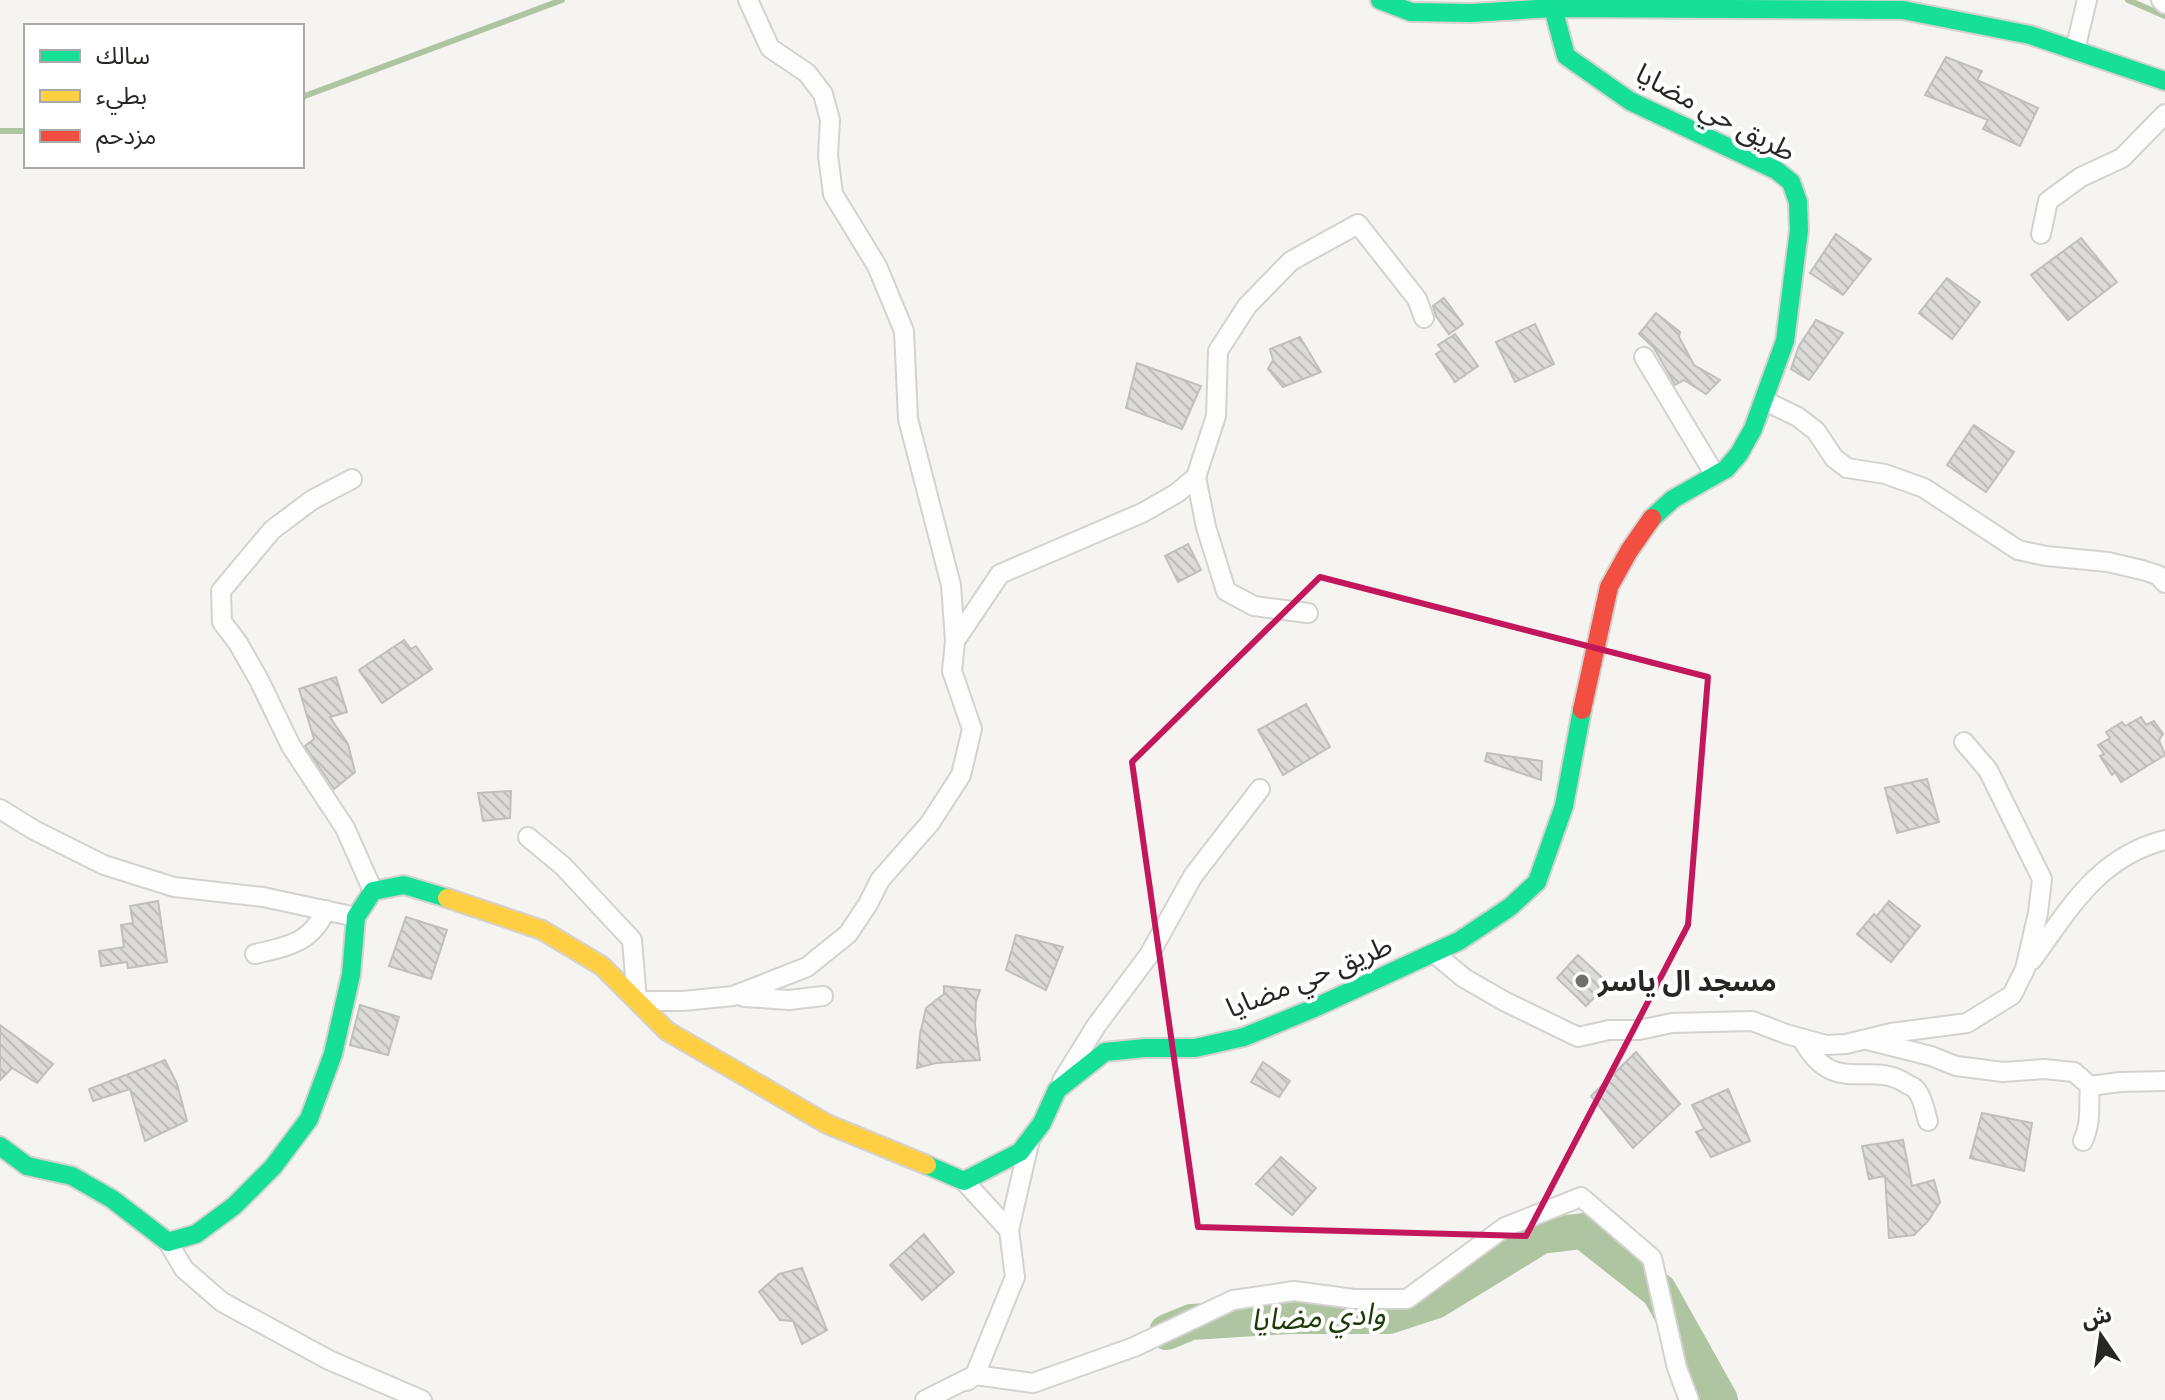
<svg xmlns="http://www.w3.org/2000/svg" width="2165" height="1400" font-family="'Roboto Condensed','Noto Sans Arabic',sans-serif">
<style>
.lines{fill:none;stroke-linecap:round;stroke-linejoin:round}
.stream{stroke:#afc5a1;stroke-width:6}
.river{stroke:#afc5a1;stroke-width:36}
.building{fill:url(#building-back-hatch);stroke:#c0bfbd;stroke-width:2}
.street-casing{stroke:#d3d2cf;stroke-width:22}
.fast-casing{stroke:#d3d2cf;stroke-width:22}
.slow-casing{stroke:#d3d2cf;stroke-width:22}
.jam-casing{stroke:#d3d2cf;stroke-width:22}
.street{stroke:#fefdfd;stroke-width:18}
.fast{stroke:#16e098;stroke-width:18}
.slow{stroke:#ffcf43;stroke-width:18}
.jam{stroke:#f24e42;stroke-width:18}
.marked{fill:none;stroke:#c2185b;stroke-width:6;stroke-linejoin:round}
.poi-dot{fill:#706f6c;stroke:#fff;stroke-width:3}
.labels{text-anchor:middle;stroke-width:8;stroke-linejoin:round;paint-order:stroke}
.street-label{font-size:28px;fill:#282725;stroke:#fff}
.poi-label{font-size:28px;font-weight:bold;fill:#282725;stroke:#fff;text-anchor:start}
.water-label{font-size:30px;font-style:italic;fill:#1d3b04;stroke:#fff}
</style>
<defs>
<pattern id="building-back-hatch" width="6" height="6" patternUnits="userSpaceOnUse" patternTransform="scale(2)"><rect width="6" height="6" fill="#dcdbd9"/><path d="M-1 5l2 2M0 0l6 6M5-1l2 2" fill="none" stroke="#bdbcba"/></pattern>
</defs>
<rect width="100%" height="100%" fill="#f6f4f1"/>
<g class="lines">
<g class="stream">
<path d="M2128 0 2165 16"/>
<path d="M302 97 562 0"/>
<path d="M0 131H26"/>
</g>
<path class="river" d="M1167 1332 1191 1322 1289 1316H1389L1435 1301 1541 1236 1583 1231 1659 1291 1720 1400"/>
</g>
<g class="building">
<path d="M1946 57 1982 71 1977 80 2038 108 2020 146 1983 129 1988 120 1925 95Z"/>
<path d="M1836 234 1871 259 1843 295 1810 273Z"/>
<path d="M2081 238 2117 282 2068 320 2031 275Z"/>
<path d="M1947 278 1980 302 1952 339 1919 313Z"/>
<path d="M1444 298 1463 324 1449 334 1436 316 1433 306Z"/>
<path d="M1656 313 1680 332 1679 337 1694 365 1720 380 1706 394 1684 380 1675 385 1654 348 1639 334Z"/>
<path d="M1816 320 1843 333 1809 380 1791 369 1799 346Z"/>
<path d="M1535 324 1554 364 1515 382 1496 342Z"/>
<path d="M1455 334 1478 366 1455 382 1436 354 1442 350 1438 345Z"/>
<path d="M1300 337 1321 372 1283 387 1268 369 1273 360 1270 349Z"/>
<path d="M1137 363 1201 386 1182 429 1126 408Z"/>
<path d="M1974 425 2014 452 1986 492 1947 465Z"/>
<path d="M1188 544 1201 570 1178 582 1165 556Z"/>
<path d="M404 640 411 649 416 646 432 669 382 703 359 670Z"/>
<path d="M336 677 347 712 330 717 348 744 355 772 334 789 305 746 314 739 299 689Z"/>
<path d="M1306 704 1330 747 1283 775 1258 730Z"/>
<path d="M2141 717 2146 725 2154 721 2163 734 2159 740 2165 755 2121 782 2115 772 2112 775 2100 756 2104 754 2098 745 2110 738 2106 732 2122 722 2125 726Z"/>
<path d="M1487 753 1542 761 1541 780 1485 761Z"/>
<path d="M1927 779 1939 822 1897 833 1885 788Z"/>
<path d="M511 791 510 818 483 821 478 793Z"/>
<path d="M158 901 167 962 128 968 127 962 101 966 99 951 124 947 121 925 133 923 130 906Z"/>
<path d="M1889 901 1920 926 1891 962 1857 934 1874 914 1877 916Z"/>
<path d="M406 917 447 930 431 979 389 966Z"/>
<path d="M1016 935 1063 947 1046 990 1006 970Z"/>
<path d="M1578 955 1608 983 1586 1006 1557 978Z"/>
<path d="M944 986 980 990 976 1002 975 1025 980 1060 936 1063 917 1068 920 1034 926 1008 944 994Z"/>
<path d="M360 1005 399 1017 388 1055 350 1045Z"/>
<path d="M0 1025 53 1064 37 1083 12 1068 0 1080Z"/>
<path d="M1636 1052 1680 1104 1633 1148 1591 1096Z"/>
<path d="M165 1060 177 1084 187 1121 145 1141 130 1089 93 1101 89 1089Z"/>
<path d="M1263 1062 1290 1081 1279 1097 1251 1082Z"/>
<path d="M1728 1089 1750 1141 1711 1157 1696 1132 1704 1129 1692 1105Z"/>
<path d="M1982 1113 2032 1123 2024 1171 1970 1158Z"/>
<path d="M1903 1140 1912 1186 1934 1180 1940 1202 1928 1221 1914 1235 1889 1238 1885 1176 1869 1179 1862 1146Z"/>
<path d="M1281 1157 1316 1188 1292 1215 1256 1184Z"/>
<path d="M924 1234 954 1272 922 1300 890 1265Z"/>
<path d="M802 1268 827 1330 802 1344 793 1321 780 1320 759 1292 779 1274Z"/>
</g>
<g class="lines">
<g class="street-casing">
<g id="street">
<path d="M2161 0 2165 4"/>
<path d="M2075 50 2087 0"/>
<path d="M2041 234 2048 201 2081 177 2122 158 2165 114"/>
<path d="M1644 357 1715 475"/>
<path d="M1765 401 1798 417 1816 431 1834 458 1847 468 1885 474 1924 488 2018 550 2046 556 2108 562 2142 570 2158 575 2165 583"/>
<path d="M1196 477 1216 416 1218 351 1247 306 1291 261 1358 224 1417 299 1424 318"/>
<path d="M352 479 312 500 272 530 221 591 222 622 238 643 259 680 291 746 345 828 373 891"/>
<path d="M955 641 1000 574 1142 513 1177 493 1196 477 1206 527 1226 591 1254 606 1308 613"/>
<path d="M0 809 34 830 104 865 174 887 263 897 356 917"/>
<path d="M528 837 563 866 632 940 637 1001H683L733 996 807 967 848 934 868 904 880 880 930 823 961 775 972 729 952 671 955 641 951 585 908 419 904 331 877 266 833 194 828 155 830 120 823 94 807 73 770 48 748 0"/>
<path d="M1434 953 1464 978 1504 1001 1578 1037 1609 1030H1639L1672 1023 1752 1021 1786 1034 1826 1045 1846 1044 1891 1033 1967 1023 2012 995 2025 969 2038 913 2042 879 1988 770 1964 742"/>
<path d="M255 954C288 946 310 944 326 910"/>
<path d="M2032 960C2070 908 2098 857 2165 840"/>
<path d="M744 997 789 1000 823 996"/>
<path d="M1802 1039C1835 1099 1868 1058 1907 1084 1910 1086 1915 1087 1917 1091 1923 1098 1925 1112 1928 1121"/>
<path d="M1867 1040 1931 1056 1956 1066 2003 1072 2044 1069 2074 1072 2090 1086C2088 1108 2092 1121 2083 1141"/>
<path d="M1062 1081 1096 1026 1149 955 1193 876 1260 789"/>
<path d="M2090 1086 2120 1082 2165 1081"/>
<path d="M964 1181 1009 1230 1015 1277 975 1375 967 1381"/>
<path d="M1009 1230 1030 1139"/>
<path d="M168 1242 184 1269 222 1302 329 1360 422 1400"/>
<path d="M925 1400 975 1375 1033 1383 1134 1347 1233 1300 1294 1291 1354 1299H1407L1505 1227 1581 1197 1652 1258 1677 1368 1689 1400"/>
</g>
</g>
<g class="fast-casing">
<g id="fast">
<path d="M1380 0 1411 12 1471 13 1553 8 1903 10 2030 35 2165 81"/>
<path d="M1553 8 1566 56 1630 101 1776 170 1791 182 1798 202 1799 230 1785 341 1753 429 1739 454 1726 469 1673 499 1652 518"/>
<path d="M0 1146 27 1166 72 1176 112 1199 168 1242 196 1234 234 1206 273 1167 309 1119 333 1054 351 975 356 917 373 891 404 885 447 898"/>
<path d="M927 1165 964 1181 1020 1152 1042 1123 1057 1090 1105 1052 1145 1048H1195L1244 1037 1312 1009 1459 941 1510 907 1537 882 1564 806 1582 710"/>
</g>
</g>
<g class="slow-casing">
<path id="slow" d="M447 898 542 930 602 966 667 1031 827 1124 927 1165"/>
</g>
<g class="jam-casing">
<path id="jam" d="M1582 710 1609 587 1629 551 1652 518"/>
</g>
<use href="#street" class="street"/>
<use href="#fast" class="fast"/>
<use href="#slow" class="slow"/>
<use href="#jam" class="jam"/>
</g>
<path class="marked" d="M1320 577 1708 677 1688 925 1526 1236 1198 1227 1132 762Z"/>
<circle class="poi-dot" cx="1582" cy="981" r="8"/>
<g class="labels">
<g class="street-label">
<text transform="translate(1716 112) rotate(28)" y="10">طريق حي مضايا</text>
<text transform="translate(1309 976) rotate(-22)" y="10">طريق حي مضايا</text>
</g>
<g class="poi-label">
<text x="1598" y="991">مسجد ال ياسر</text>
</g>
<g class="water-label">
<text transform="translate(1318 1317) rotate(-3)" y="10">وادي مضايا</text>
</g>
</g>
<rect x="24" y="24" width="280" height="144" fill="#ffffff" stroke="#a9a9a8" stroke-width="2"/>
<rect x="40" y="50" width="40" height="12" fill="#16e098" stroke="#a9a9a8" stroke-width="2"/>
<text x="96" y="64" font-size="24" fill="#282725">سالك</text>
<rect x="40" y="90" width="40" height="12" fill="#ffcf43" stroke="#a9a9a8" stroke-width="2"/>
<text x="96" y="104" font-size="24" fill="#282725">بطيء</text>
<rect x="40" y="130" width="40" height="12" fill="#f24e42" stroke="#a9a9a8" stroke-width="2"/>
<text x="96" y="144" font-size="24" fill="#282725">مزدحم</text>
<g transform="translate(2101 1336) rotate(347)" stroke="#ffffff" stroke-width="6" paint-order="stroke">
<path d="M0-6L14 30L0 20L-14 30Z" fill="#282725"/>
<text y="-12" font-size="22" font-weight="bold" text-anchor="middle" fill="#282725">ش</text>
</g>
</svg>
